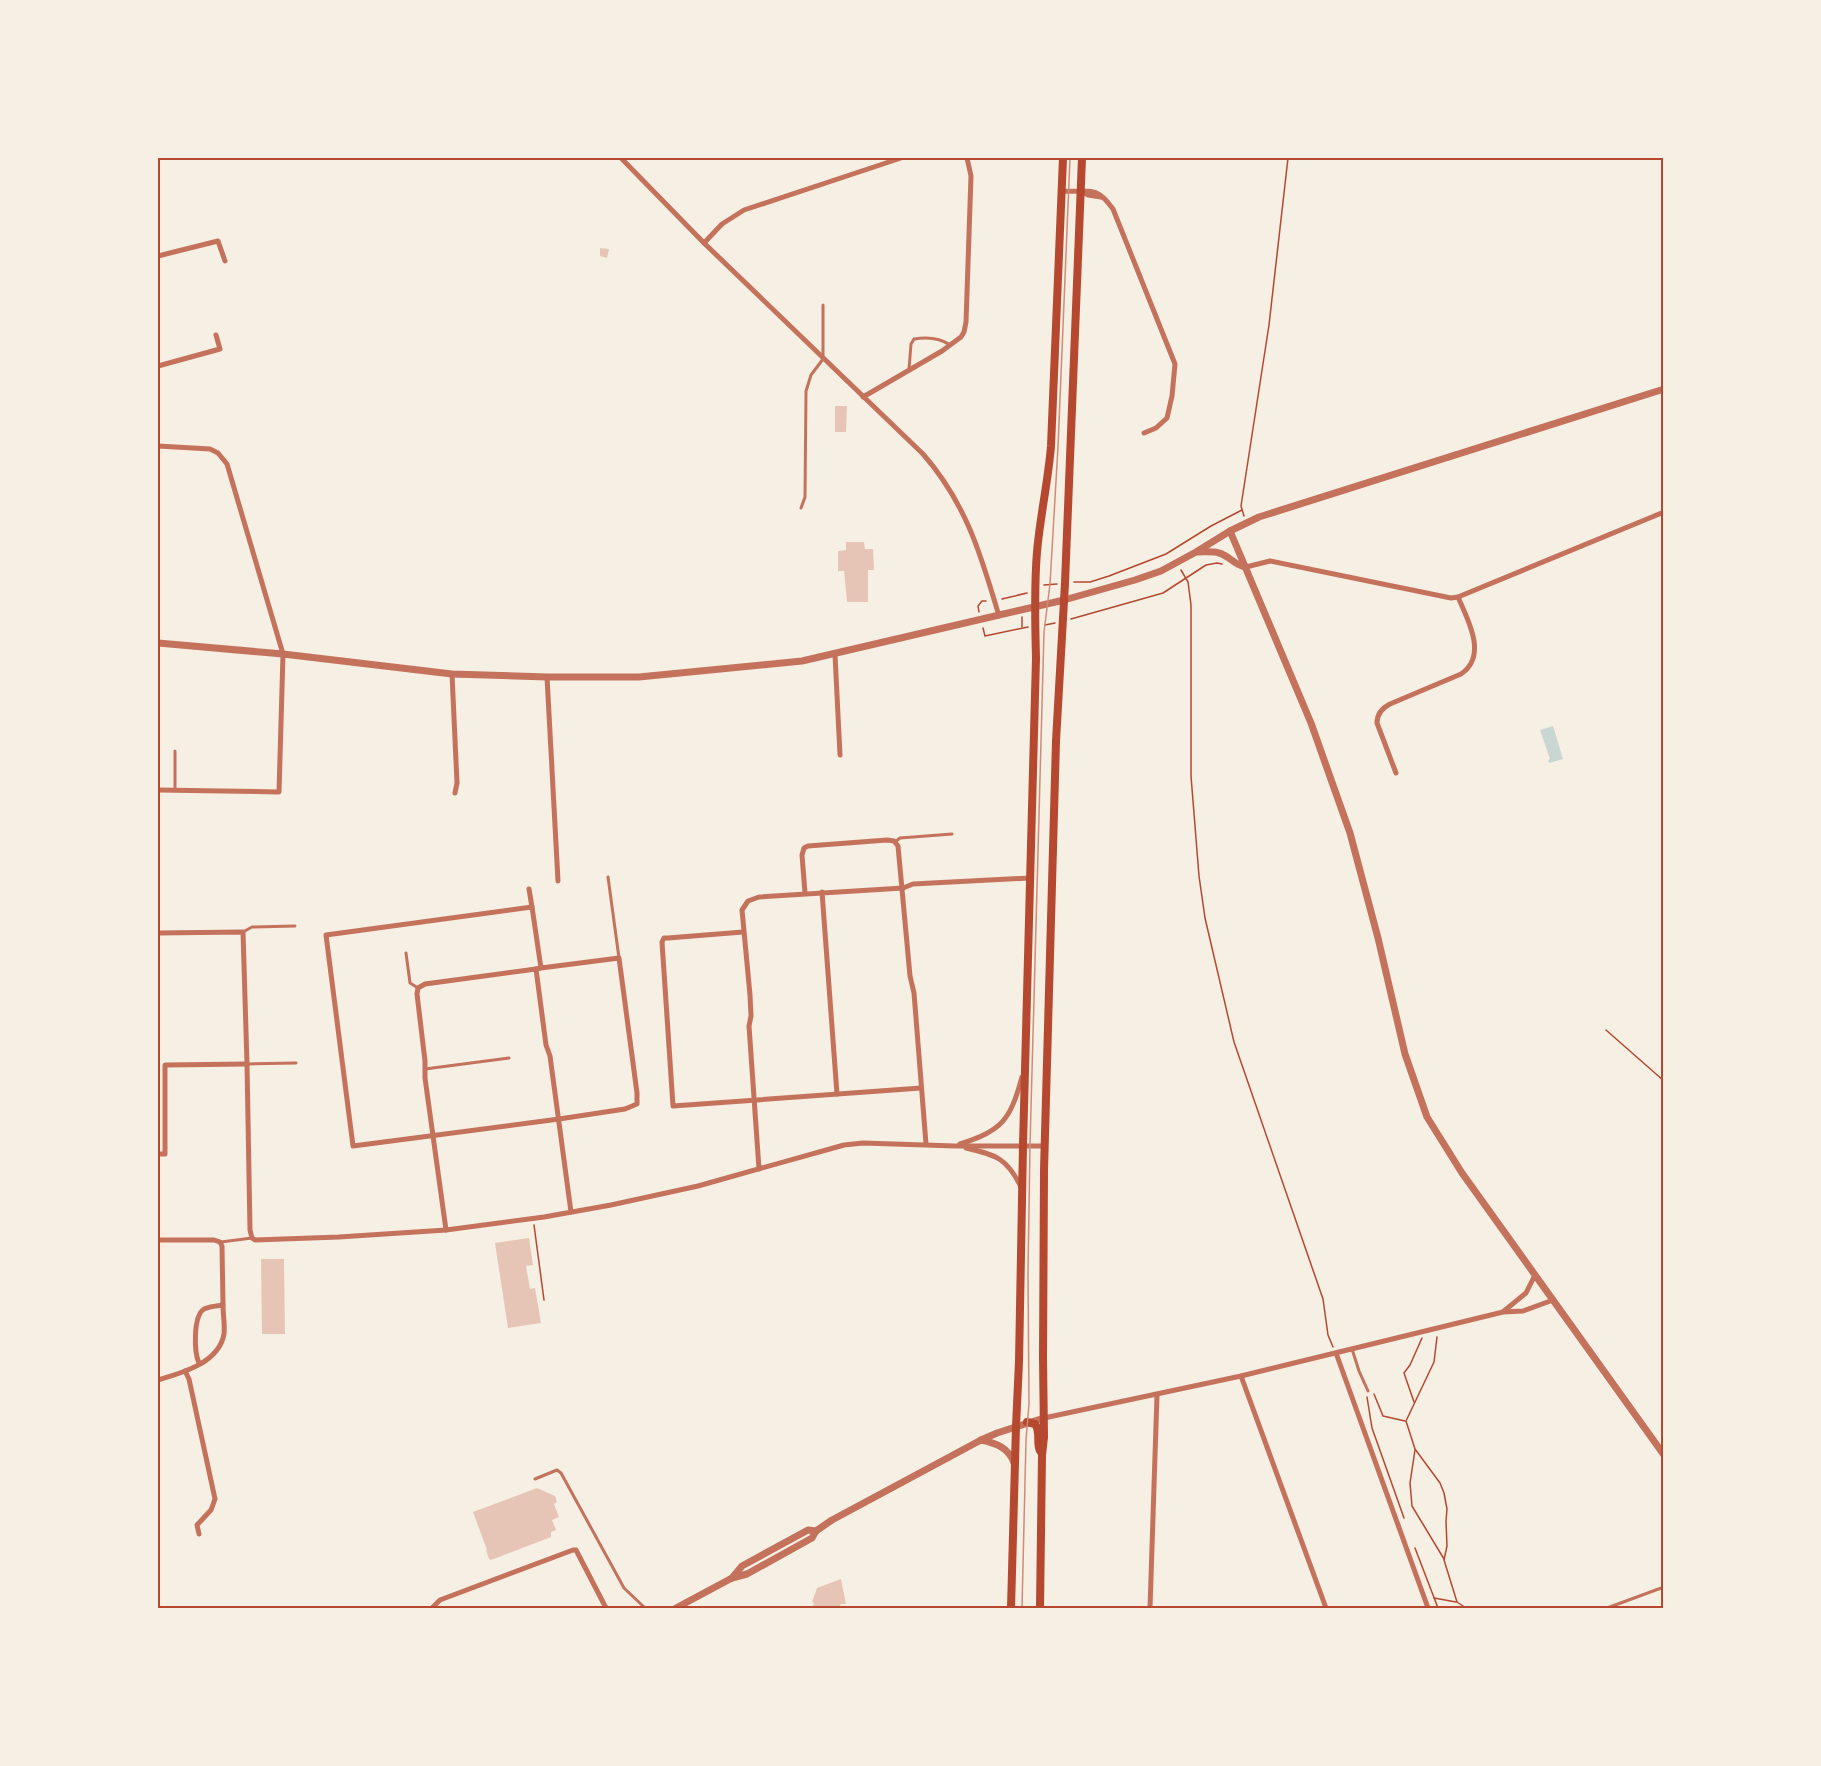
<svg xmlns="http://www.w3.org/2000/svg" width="1821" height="1766" font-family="'DM Sans',sans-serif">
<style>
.water{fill:#c9d6d2}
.building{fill:#e6c5b7}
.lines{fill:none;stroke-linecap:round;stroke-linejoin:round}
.path{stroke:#b5482f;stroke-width:1.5}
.service{stroke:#c5725c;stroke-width:3}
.minor{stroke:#c5725c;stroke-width:5}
.tertiary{stroke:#c5725c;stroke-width:7}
.secondary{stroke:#b5482f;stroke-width:8}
.tram{stroke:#cf8b77;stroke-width:1.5}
.neatline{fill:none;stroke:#b5482f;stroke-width:2}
</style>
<rect width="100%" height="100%" fill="#f6efe4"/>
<path class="water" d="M1553 726 1563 759 1549 763 1548 760 1550 759 1540 730Z"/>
<g class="building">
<path d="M600 248 609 249 607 258 600 256Z"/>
<path d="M835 406H847L846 432H835Z"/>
<path d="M846 542H864L865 549H873L874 570H868V602H847L844 571H838V551L846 550Z"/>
<path d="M529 1238 533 1265 526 1266 530 1289 535 1288 541 1323 508 1328 495 1243Z"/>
<path d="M261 1259H284L285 1334H262Z"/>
<path d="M537 1488 555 1496 557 1502 554 1504 559 1517 552 1520 556 1530 551 1532V1537L491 1560 489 1559 486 1550H487L473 1512Z"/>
<path d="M841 1579 846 1604H841L839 1608H812L814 1603 812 1602 817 1588Z"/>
</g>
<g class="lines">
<g class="path">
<path d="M1244 516 1241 506 1269 325 1288 158"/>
<path d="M1181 570 1188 582 1191 605V776L1199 876 1205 918 1234 1042 1323 1299 1328 1335 1333 1347"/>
<path d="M1074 582H1090L1109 576 1166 554 1211 526 1242 510"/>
<path d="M1044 585 1057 584"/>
<path d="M1002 599 1027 593"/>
<path d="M979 612 978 606 982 601H986"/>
<path d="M1022 617V627"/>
<path d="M1071 619 1163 593 1206 565 1217 563 1222 564"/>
<path d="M1045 625 1055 623"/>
<path d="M983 628 985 636 1028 627"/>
<path d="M1606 1030 1664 1081"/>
<path d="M534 1225 544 1300"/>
<path d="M1437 1337 1434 1362 1406 1421 1415 1449 1440 1483 1444 1493 1447 1509 1446 1521 1447 1546 1444 1560 1457 1602 1466 1608"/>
<path d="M1374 1394 1383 1416 1405 1421"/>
<path d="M1367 1397 1372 1428 1404 1518"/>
<path d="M1414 1402 1404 1373 1410 1365 1422 1338"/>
<path d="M1415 1450 1410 1483 1412 1506 1444 1559"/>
<path d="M1415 1548 1438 1608"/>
<path d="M1434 1598 1456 1602"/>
</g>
<g class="service">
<path d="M909 369 911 344 914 339C926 337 940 338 950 345"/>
<path d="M801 508 805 497 806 391 811 375 823 359V305"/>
<path d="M175 751V789"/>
<path d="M895 842 900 838 952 834"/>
<path d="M608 877 619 958"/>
<path d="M243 932 252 927 295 926"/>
<path d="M406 953 410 983 418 988"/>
<path d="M247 1064 296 1063"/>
<path d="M425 1069 509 1058"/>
<path d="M221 1242 252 1238"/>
<path d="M1352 1349 1359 1371 1368 1391"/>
<path d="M535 1479 557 1470 561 1473 624 1588 645 1608"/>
<path d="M1607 1608 1664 1587"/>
</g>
<g class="minor">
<path d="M621 158 704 243 923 454C966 503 981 555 999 616"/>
<path d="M1062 191C1089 193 1095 184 1113 209L1175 364 1172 396 1167 418 1156 428 1144 433"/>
<path d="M1082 192 1088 195 1101 197"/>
<path d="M704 243 722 224 744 210 901 158"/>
<path d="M158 256 218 241 225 261"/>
<path d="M158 366 220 349 216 335"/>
<path d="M863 397 942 351 961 337 964 332 966 322 971 176 967 158"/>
<path d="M158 446 210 449 218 453 227 464 283 654 279 792 158 790"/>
<path d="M1246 567 1270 561 1451 598 1458 597 1664 512"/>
<path d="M835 655 840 755"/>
<path d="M452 674 457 783 455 793"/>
<path d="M547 677 558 881"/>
<path d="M1396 773 1377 723C1377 714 1382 708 1390 704L1461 674C1488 656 1468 620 1458 597"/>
<path d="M529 889 532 907"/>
<path d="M822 892 837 1094"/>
<path d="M805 893 802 855 804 848 808 846 887 840 894 841 898 846 910 976 914 993 926 1144"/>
<path d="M743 932 668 938H664L662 942 673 1106 921 1088"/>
<path d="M158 933 243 932 247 1064 250 1230 252 1238 255 1240 339 1237 446 1230 544 1217 611 1205 698 1186 844 1145 863 1143 955 1146H1045"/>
<path d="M536 969 541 968 619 958 637 1093V1104L625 1109 559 1119 353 1146 326 935 532 907 541 968"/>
<path d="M960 1144C1003 1130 1010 1120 1022 1077"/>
<path d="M966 1148C996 1155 1007 1158 1021 1187"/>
<path d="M158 1154H165V1065L247 1064"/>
<path d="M759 1169 749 1026 751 1016 750 995 742 910 748 901 759 897 903 888 913 884 1030 878"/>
<path d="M446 1230 425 1078V1061L417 994 418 988 425 984 536 969 546 1045 550 1056 571 1212"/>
<path d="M158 1240H214L220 1242 222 1246 223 1305"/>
<path d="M1504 1311 1526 1293 1535 1275"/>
<path d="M1336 1353 1428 1608"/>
<path d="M185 1371 189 1379 215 1499 211 1510 197 1525 199 1534"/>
<path d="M1241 1376 1326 1608"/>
<path d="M158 1380C182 1373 219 1363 224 1334 225 1325 223 1315 223 1305 217 1306 210 1306 204 1309 193 1316 194 1352 199 1363"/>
<path d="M1044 1418 1241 1376 1503 1312 1523 1311 1553 1300"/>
<path d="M432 1608 440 1600 573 1550H576L606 1608"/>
<path d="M1150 1608 1157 1395"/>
</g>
<g class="tertiary">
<path d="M1230 531 1311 723 1350 833 1378 938 1405 1054 1427 1117 1462 1173 1664 1455"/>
<path d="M1198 552C1205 552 1213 551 1219 553 1230 556 1235 566 1246 567"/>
<path d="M158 643 283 654 452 674 547 677H639L802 661 1064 600 1135 580 1161 571 1196 552 1230 531 1259 517 1664 389"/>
<path d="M981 1440C996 1443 1009 1448 1014 1463"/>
<path d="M732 1578 742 1566 808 1530 816 1531"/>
<path d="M676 1608 732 1578 747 1574 812 1538 816 1531 832 1520 981 1440 997 1433 1044 1418"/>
</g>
<g class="secondary">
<path d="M1027 1422 1035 1424C1041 1432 1036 1442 1040 1451"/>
<path d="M1011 1608 1016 1426 1019 1362 1023 1145 1036 658C1035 623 1034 587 1037 552 1040 517 1048 482 1051 446L1063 158"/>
<path d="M1040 1608 1042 1455 1044 1437 1043 1358 1044 1170 1056 741 1065 583 1082 158"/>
</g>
<path class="tram" d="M1022 1608 1026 1440 1029 1404 1028 1272 1030 1145 1044 632 1050 584 1058 447 1070 158"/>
</g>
<rect width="1821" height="1766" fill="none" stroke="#f6efe4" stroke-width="318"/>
<rect x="159" y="159" width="1503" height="1448" class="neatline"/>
</svg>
